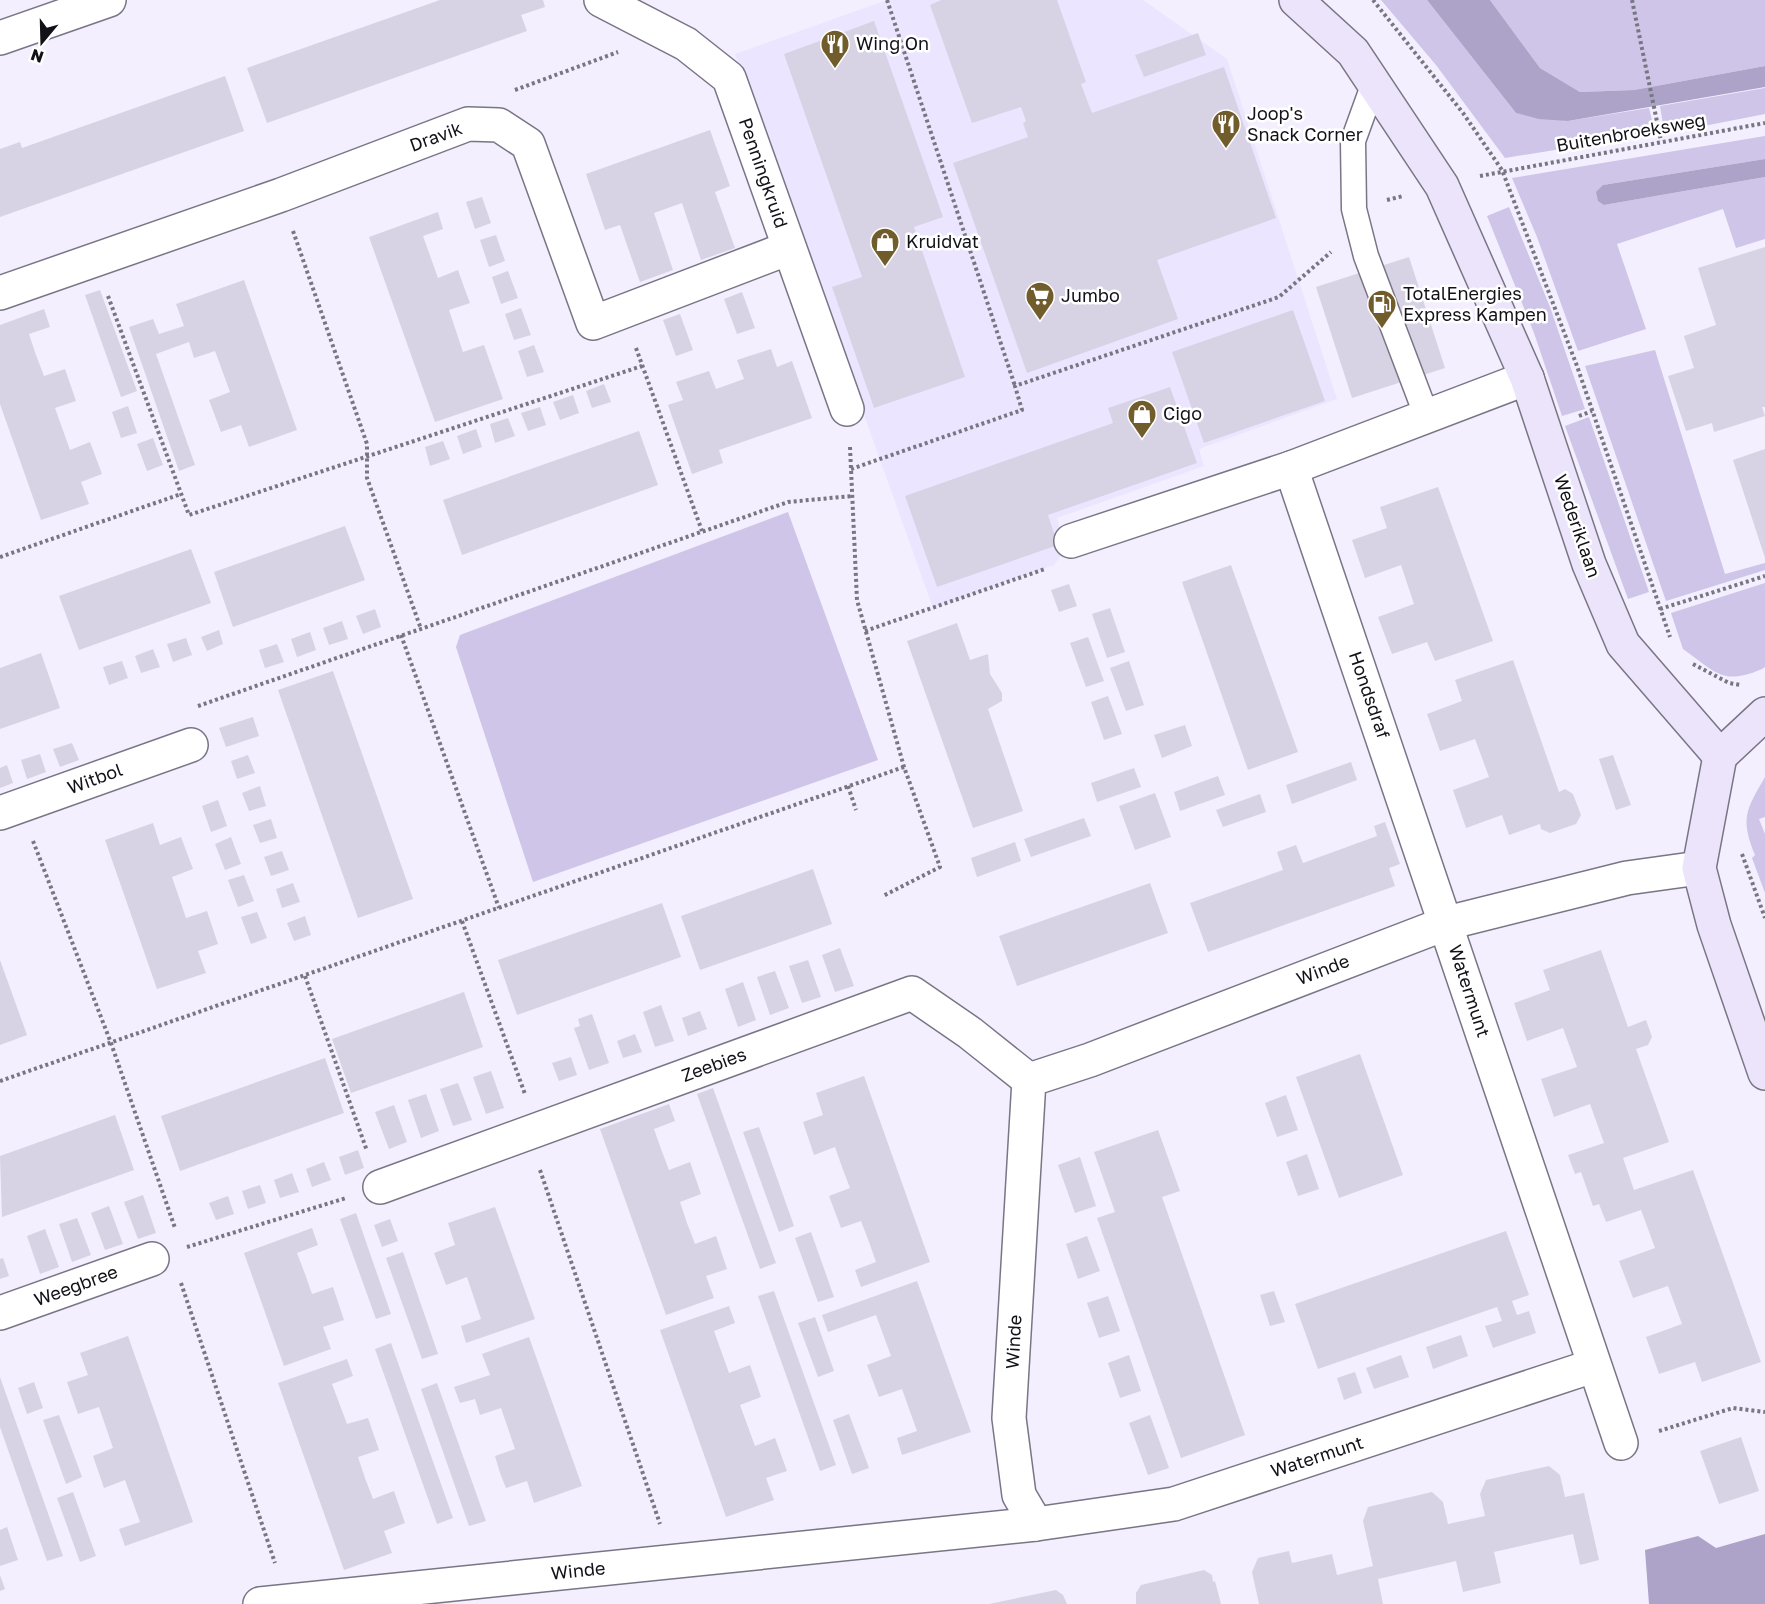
<svg xmlns="http://www.w3.org/2000/svg" width="1765" height="1604" font-family="'Golos Text',sans-serif">
<style>
.built{fill:#ece5ff}
.green{fill:#cec5e8}
.water{fill:#ada2c8}
.building{fill:#d7d3e5}
.lines{fill:none;stroke-linecap:round;stroke-linejoin:round}
.lane-casing{stroke:#797585;stroke-width:27}
.street-casing{stroke:#797585;stroke-width:36}
.secondary-casing{stroke:#797585;stroke-width:36}
.path{stroke:#787680;stroke-width:4;stroke-dasharray:3 3;stroke-linecap:butt}
.lane{stroke:#fff;stroke-width:24}
.street{stroke:#fff;stroke-width:33}
.secondary{stroke:#ebe4fa;stroke-width:33}
.labels{text-anchor:middle;stroke-width:5;stroke-linejoin:round;paint-order:stroke}
.poi-label{font-size:18px;fill:#121117;stroke:#fff;text-anchor:start}
.street-label{font-size:18px;fill:#121117;stroke:#fff}
</style>
<rect width="100%" height="100%" fill="#f3effe"/>
<path class="built" d="M887 0H1143L1227 59 1337 399 1199 449 1204 466 1057 518 1065 550 1054 565 933 608 735 54Z"/>
<g class="green">
<path d="M1381 0H1427L1516 113 1568 121 1649 108C1651 117 1656 128 1647 135L1505 158 1436 65Z"/>
<path d="M1490 0H1765V66L1634 90 1580 92 1540 68Z"/>
<path d="M1765 88V114L1673 132 1667 131 1663 124 1660 106Z"/>
<path d="M1765 136V159L1603 185 1604 205 1765 177V239L1736 248 1723 209 1617 244 1646 329 1578 351 1537 237 1512 178Z"/>
<path d="M1509 207 1550 307 1585 409 1562 416 1534 333 1487 216Z"/>
<path d="M1655 350 1725 574 1765 563V570L1666 601 1585 366Z"/>
<path d="M1589 417 1649 592 1628 599 1565 426Z"/>
<path d="M788 512 878 760 533 882 456 647 460 635Z"/>
<path d="M1765 583V667L1762 669C1722 686 1716 672 1683 649L1671 613Z"/>
<path d="M1765 777V817L1759 819 1765 834V893L1752 858 1755 855C1740 818 1746 810 1765 777Z"/>
</g>
<g class="water">
<path d="M1427 0H1490L1540 68 1580 92 1634 90 1765 66V87L1568 121 1539 119 1516 113Z"/>
<path d="M1765 159V177L1604 205 1598 201 1596 192 1603 185Z"/>
<path d="M1765 1534V1604H1649L1645 1550 1698 1536 1716 1548Z"/>
</g>
<g class="building">
<path d="M440 0H543L545 7 521 15 527 31 267 123 247 68Z"/>
<path d="M941 0H1057L1086 82 1081 84 1092 113 1224 67 1276 218 1157 260 1178 319 1027 373 953 163 1028 137 1023 123 1026 121 1021 107 972 123 930 5Z"/>
<path d="M874 21 943 217 914 227 965 377 874 408 832 287 862 277 784 54Z"/>
<path d="M1198 33 1206 55 1144 77 1135 55Z"/>
<path d="M225 76 244 131 0 217V149L20 142 22 148Z"/>
<path d="M710 130 730 186 715 192 735 248 701 260 682 203 654 213 673 270 640 282 620 225 605 230 586 174Z"/>
<path d="M482 197 491 223 475 229 466 202Z"/>
<path d="M438 212 443 229 423 236 438 278 458 270 464 287 470 303 449 310 463 352 484 345 503 399 435 422 369 237Z"/>
<path d="M496 235 505 261 489 267 480 240Z"/>
<path d="M1765 247V407H1762L1765 416 1714 432 1712 423 1686 431 1668 376 1694 368 1684 336 1716 325 1698 268Z"/>
<path d="M1409 257 1445 368 1352 398 1316 287Z"/>
<path d="M508 271 518 298 501 304 492 277Z"/>
<path d="M244 280 297 430 249 447 241 425 221 432 209 400 230 392 215 351 194 358 189 342 156 354 195 465 179 471 129 327 153 319 159 334 184 326 176 304Z"/>
<path d="M100 290 137 391 121 397 85 295Z"/>
<path d="M742 292 755 328 737 334 724 299Z"/>
<path d="M521 308 531 335 514 340 505 314Z"/>
<path d="M44 309 50 327 29 334 36 355 44 376 65 369 76 401 55 408 70 450 90 442 102 474 81 482 89 504 41 520 0 404V325Z"/>
<path d="M1293 310 1325 401 1204 443 1172 352Z"/>
<path d="M680 314 693 350 676 356 663 320Z"/>
<path d="M534 345 544 372 527 377 518 351Z"/>
<path d="M771 349 777 367 792 361 812 418 719 450 723 463 692 474 668 405 683 400 676 382 709 371 716 389 744 379 737 360Z"/>
<path d="M604 384 611 402 592 408 586 391Z"/>
<path d="M1170 387 1197 463 1048 515 1058 545 937 587 905 496 1113 423 1108 408Z"/>
<path d="M573 395 579 413 560 420 553 402Z"/>
<path d="M128 406 137 433 121 438 112 412Z"/>
<path d="M540 407 546 425 528 431 521 413Z"/>
<path d="M508 418 515 436 495 443 490 424Z"/>
<path d="M476 429 482 447 463 454 457 436Z"/>
<path d="M639 431 658 485 462 555 443 500Z"/>
<path d="M153 438 163 465 147 471 137 444Z"/>
<path d="M443 441 450 459 430 466 425 447Z"/>
<path d="M1765 449V558L1733 460Z"/>
<path d="M1438 487 1493 641 1435 661 1427 642 1392 654 1378 617 1414 604 1401 565 1365 578 1352 540 1387 528 1380 507Z"/>
<path d="M345 526 365 580 233 627 214 572Z"/>
<path d="M191 549 211 603 79 650 59 596Z"/>
<path d="M1231 565 1298 752 1248 770 1182 582Z"/>
<path d="M1069 584 1077 606 1059 612 1051 590Z"/>
<path d="M1110 608 1125 652 1107 658 1092 614Z"/>
<path d="M375 609 381 627 363 634 356 616Z"/>
<path d="M342 621 348 639 329 645 323 628Z"/>
<path d="M957 623 970 660 988 654 990 674 1002 693V701L988 709 1023 811 973 828 907 641Z"/>
<path d="M219 630 223 644 207 651 201 637Z"/>
<path d="M310 632 316 650 297 657 291 639Z"/>
<path d="M1088 637 1104 681 1086 687 1070 643Z"/>
<path d="M186 638 192 655 173 662 167 644Z"/>
<path d="M277 644 284 662 265 668 259 650Z"/>
<path d="M153 649 160 667 141 673 135 656Z"/>
<path d="M41 653 60 708 0 729V668Z"/>
<path d="M1513 660 1559 792 1565 789 1573 794 1581 815 1576 824 1550 833 1541 829 1540 824 1509 835 1502 815 1466 828 1453 790 1489 777 1475 739 1440 751 1427 714 1462 701 1455 680Z"/>
<path d="M122 661 128 678 109 685 103 667Z"/>
<path d="M1129 661 1144 705 1126 711 1110 668Z"/>
<path d="M333 671 413 899 358 918 278 690Z"/>
<path d="M1108 696 1122 734 1104 740 1091 702Z"/>
<path d="M253 717 259 736 226 747 219 728Z"/>
<path d="M1185 725 1192 746 1162 758 1154 735Z"/>
<path d="M72 743 79 760 60 767 53 749Z"/>
<path d="M40 754 46 772 27 779 21 760Z"/>
<path d="M248 755 255 773 237 779 231 761Z"/>
<path d="M1613 755 1631 805 1616 810 1599 759Z"/>
<path d="M1351 762 1357 780 1292 804 1286 785Z"/>
<path d="M7 765 13 783 0 788V768Z"/>
<path d="M1134 768 1141 787 1097 802 1091 783Z"/>
<path d="M1218 776 1225 795 1180 811 1174 792Z"/>
<path d="M260 786 266 806 249 811 242 793Z"/>
<path d="M1155 793 1171 837 1135 850 1119 806Z"/>
<path d="M1260 794 1266 812 1223 827 1216 810Z"/>
<path d="M218 800 227 826 211 832 202 806Z"/>
<path d="M1084 818 1091 836 1031 857 1024 839Z"/>
<path d="M271 819 277 838 260 843 253 825Z"/>
<path d="M1385 822 1400 864 1389 868 1395 886 1208 952 1190 903 1283 870 1277 852 1296 845 1303 863 1377 836 1374 826Z"/>
<path d="M153 823 160 845 181 837 193 869 172 877 186 918 207 911 218 944 198 951 206 973 157 989 105 840Z"/>
<path d="M231 837 241 864 225 870 215 844Z"/>
<path d="M1015 842 1021 861 977 877 971 858Z"/>
<path d="M282 851 289 870 271 876 264 857Z"/>
<path d="M813 869 832 924 700 970 681 916Z"/>
<path d="M244 875 254 901 238 907 228 880Z"/>
<path d="M293 883 300 902 282 908 276 889Z"/>
<path d="M1150 883 1168 933 1017 986 999 936Z"/>
<path d="M662 903 681 957 517 1015 498 960Z"/>
<path d="M257 912 267 938 251 944 241 917Z"/>
<path d="M305 916 311 935 294 941 287 923Z"/>
<path d="M840 948 854 986 835 992 822 955Z"/>
<path d="M1601 950 1628 1027 1646 1020 1652 1037 1648 1045 1636 1049 1669 1142 1623 1158 1634 1190 1693 1170 1761 1362 1702 1382 1695 1362 1659 1374 1646 1337 1682 1324 1668 1286 1633 1298 1619 1261 1655 1248 1641 1210 1606 1222 1599 1204 1593 1206 1581 1172 1575 1174 1568 1155 1604 1143 1590 1104 1554 1117 1541 1079 1577 1067 1563 1028 1527 1041 1514 1003 1550 990 1543 970Z"/>
<path d="M0 960 27 1035 0 1045Z"/>
<path d="M808 960 821 997 802 1003 789 966Z"/>
<path d="M775 971 789 1008 770 1015 757 977Z"/>
<path d="M743 982 756 1020 738 1027 725 989Z"/>
<path d="M464 992 483 1047 351 1093 332 1039Z"/>
<path d="M661 1005 674 1041 655 1047 643 1012Z"/>
<path d="M700 1011 707 1029 688 1036 682 1018Z"/>
<path d="M592 1014 609 1063 589 1070 574 1028 580 1026 578 1019Z"/>
<path d="M635 1034 642 1052 623 1058 617 1041Z"/>
<path d="M1360 1054 1403 1175 1339 1198 1296 1077Z"/>
<path d="M571 1057 577 1075 559 1081 552 1063Z"/>
<path d="M325 1058 344 1113 180 1171 161 1116Z"/>
<path d="M491 1071 504 1108 486 1114 473 1077Z"/>
<path d="M864 1076 930 1262 861 1287 855 1270 876 1262 869 1242 861 1221 841 1228 829 1196 850 1188 842 1167 835 1147 814 1155 803 1122 823 1115 816 1093Z"/>
<path d="M458 1083 472 1120 453 1126 440 1089Z"/>
<path d="M713 1088 776 1263 760 1269 697 1094Z"/>
<path d="M426 1094 439 1131 421 1138 408 1100Z"/>
<path d="M1286 1095 1298 1130 1277 1137 1265 1103Z"/>
<path d="M669 1104 675 1121 654 1129 661 1149 669 1170 690 1162 701 1194 680 1202 687 1223 695 1244 716 1236 727 1269 706 1276 714 1298 666 1315 600 1129Z"/>
<path d="M394 1105 407 1142 389 1149 375 1112Z"/>
<path d="M115 1115 134 1170 2 1217 0 1156Z"/>
<path d="M759 1127 794 1226 779 1232 743 1132Z"/>
<path d="M1158 1130 1180 1191 1162 1197 1245 1435 1181 1458 1097 1218 1115 1212 1094 1152Z"/>
<path d="M358 1150 364 1168 345 1175 339 1157Z"/>
<path d="M1307 1154 1319 1189 1298 1196 1286 1162Z"/>
<path d="M1080 1157 1096 1206 1075 1213 1058 1165Z"/>
<path d="M324 1162 331 1180 312 1187 306 1169Z"/>
<path d="M292 1173 299 1192 280 1198 274 1180Z"/>
<path d="M260 1185 266 1203 248 1209 242 1191Z"/>
<path d="M143 1195 156 1233 138 1239 124 1202Z"/>
<path d="M228 1196 234 1214 216 1220 209 1203Z"/>
<path d="M109 1206 123 1244 105 1250 91 1213Z"/>
<path d="M495 1207 535 1319 466 1343 461 1326 481 1319 467 1277 446 1285 434 1253 455 1245 448 1223Z"/>
<path d="M356 1213 391 1314 376 1319 340 1219Z"/>
<path d="M77 1218 91 1255 72 1262 59 1224Z"/>
<path d="M390 1219 398 1241 382 1247 374 1225Z"/>
<path d="M312 1228 318 1245 297 1253 305 1274 312 1294 333 1287 344 1320 323 1327 331 1349 284 1366 244 1253Z"/>
<path d="M45 1229 59 1267 40 1274 27 1236Z"/>
<path d="M1506 1231 1529 1295 1512 1301 1517 1315 1529 1311 1536 1333 1493 1348 1485 1326 1502 1321 1497 1307 1318 1369 1295 1304Z"/>
<path d="M811 1232 834 1297 818 1302 795 1238Z"/>
<path d="M1087 1236 1100 1271 1078 1279 1066 1244Z"/>
<path d="M403 1252 438 1354 422 1359 386 1258Z"/>
<path d="M3 1258 9 1276 0 1279V1259Z"/>
<path d="M917 1281 971 1432 902 1455 897 1438 917 1431 902 1389 879 1397 867 1365 891 1356 876 1315 828 1332 822 1315Z"/>
<path d="M774 1291 836 1465 820 1471 758 1296Z"/>
<path d="M1274 1291 1285 1322 1270 1326 1260 1295Z"/>
<path d="M1108 1296 1120 1331 1099 1338 1087 1303Z"/>
<path d="M729 1306 735 1323 714 1331 729 1373 750 1365 761 1397 740 1405 755 1446 775 1438 787 1471 766 1478 774 1500 726 1517 660 1330Z"/>
<path d="M815 1317 834 1371 818 1377 798 1323Z"/>
<path d="M1461 1335 1468 1356 1433 1369 1426 1347Z"/>
<path d="M128 1336 193 1522 125 1546 119 1529 140 1522 125 1480 104 1488 93 1456 113 1448 99 1407 78 1414 67 1382 88 1375 80 1353Z"/>
<path d="M529 1337 582 1486 534 1503 527 1481 506 1488 500 1473 495 1456 515 1449 501 1408 480 1415 475 1399 460 1403 454 1387 490 1375 482 1354Z"/>
<path d="M391 1343 453 1518 437 1524 375 1349Z"/>
<path d="M1129 1355 1141 1391 1120 1398 1108 1363Z"/>
<path d="M1401 1355 1409 1377 1374 1389 1366 1368Z"/>
<path d="M347 1359 353 1376 332 1384 347 1424 368 1418 379 1450 358 1457 365 1478 373 1499 394 1491 405 1523 384 1531 392 1553 344 1570 278 1383Z"/>
<path d="M1355 1372 1362 1393 1344 1400 1337 1378Z"/>
<path d="M0 1377 63 1556 47 1561 0 1427Z"/>
<path d="M34 1382 43 1408 27 1414 18 1388Z"/>
<path d="M437 1383 486 1521 469 1526 421 1389Z"/>
<path d="M849 1414 869 1468 852 1474 833 1420Z"/>
<path d="M59 1415 82 1477 66 1484 43 1420Z"/>
<path d="M1150 1415 1169 1468 1148 1475 1129 1423Z"/>
<path d="M1741 1437 1759 1491 1719 1504 1700 1451Z"/>
<path d="M1549 1466 1560 1475 1565 1497 1584 1493 1599 1560 1580 1565 1573 1534 1494 1552 1501 1583 1480 1588 1463 1592 1456 1561 1378 1579 1383 1604H1259L1252 1572 1258 1558 1289 1551 1292 1563 1332 1554 1337 1575 1373 1566 1363 1521 1368 1507 1432 1492 1443 1502 1448 1524 1485 1516 1480 1494 1486 1480Z"/>
<path d="M73 1492 96 1556 80 1562 57 1498Z"/>
<path d="M7 1527 18 1560 0 1566V1530Z"/>
<path d="M1204 1570 1212 1575 1213 1582 1215 1581 1221 1604H1136V1593L1141 1585Z"/>
<path d="M0 1575 5 1589 0 1591Z"/>
<path d="M1056 1590 1063 1595 1067 1604H989Z"/>
</g>
<g class="lines">
<g class="lane-casing">
<path id="lane" d="M1374 83 1353 141 1354 209 1366 256 1427 417"/>
</g>
<g class="street-casing">
<g id="street">
<path d="M601 0 686 44 729 78 847 409"/>
<path d="M0 38 109 0"/>
<path d="M0 293 281 195 468 124 499 125 528 144 593 323 789 248"/>
<path d="M1291 468 1621 1443"/>
<path d="M1071 541 1291 468 1527 378"/>
<path d="M0 813 191 745"/>
<path d="M380 1187 912 993 970 1033 1029 1080"/>
<path d="M0 1313 152 1259"/>
<path d="M1036 1524 1174 1504 1593 1366"/>
<path d="M260 1604 1036 1524 1019 1495 1009 1418 1029 1080 1090 1060 1447 923 1627 878 1699 868"/>
</g>
</g>
<g class="secondary-casing">
<g id="secondary">
<path d="M1296 0 1353 52 1442 186 1527 378 1589 564 1623 644 1720 756"/>
<path d="M1720 756 1699 868 1714 925 1765 1073"/>
<path d="M1720 756 1765 714"/>
</g>
</g>
<g class="path">
<path d="M887 0 1015 386"/>
<path d="M1373 0 1463 113 1502 170 1577 366 1670 637"/>
<path d="M1632 0 1661 141"/>
<path d="M515 90 618 52"/>
<path d="M1480 176 1765 123"/>
<path d="M1387 200 1403 196"/>
<path d="M293 231 367 444V478L421 629"/>
<path d="M108 296 189 515 642 366"/>
<path d="M636 348 702 531"/>
<path d="M1579 416 1592 411"/>
<path d="M850 447 857 600 904 767 940 867 883 896"/>
<path d="M851 469 1022 410 1015 386 1279 297 1331 252"/>
<path d="M0 557 181 494"/>
<path d="M1660 609 1765 576"/>
<path d="M865 631 1045 569"/>
<path d="M401 635 499 908"/>
<path d="M1693 664 1729 683 1741 685"/>
<path d="M198 706 788 502 852 496"/>
<path d="M848 786 856 810"/>
<path d="M33 841 111 1043 175 1228"/>
<path d="M1742 854 1765 918"/>
<path d="M462 921 525 1094"/>
<path d="M305 976 367 1151"/>
<path d="M0 1081 904 767"/>
<path d="M540 1170 660 1524"/>
<path d="M187 1247 346 1198"/>
<path d="M181 1283 275 1563"/>
<path d="M1659 1431 1733 1408 1765 1412"/>
</g>
<use href="#lane" class="lane"/>
<use href="#street" class="street"/>
<use href="#secondary" class="secondary"/>
</g>
<defs>
<g id="restaurant-pin" transform="scale(1.5)"><path d="M0 17L-7.5 6A9.5 9.5 0 1 1 7.5 6Z" fill="#715d2c" stroke="#fff"/><path d="M-5-6h1v4h1v-4h1v4h1v-4h1v5L-1.5 .5V6h-2V.5L-5-1ZM5-6V6H3V1.5H1.5Q1.5-4 5-6Z" fill="#fff"/></g>
<g id="shop-pin" transform="scale(1.5)"><path d="M0 17L-7.5 6A9.5 9.5 0 1 1 7.5 6Z" fill="#715d2c" stroke="#fff"/><path d="M-5-2.5h2.3a2.7 3.5 0 0 1 5.4 0H5L5.5 6h-11ZM-1.5-2.5h3a1.5 2.3 0 0 0-3 0Z" fill="#fff"/></g>
<g id="supermarket-pin" transform="scale(1.5)"><path d="M0 17L-7.5 6A9.5 9.5 0 1 1 7.5 6Z" fill="#715d2c" stroke="#fff"/><path d="M-6-5.5h2.5l.6 2H6L4.5 2H-2.5L-4.4-4H-6ZM-1.5 3.2a1.3 1.3 0 1 0 .1 0ZM3 3.2a1.3 1.3 0 1 0 .1 0Z" fill="#fff"/></g>
<g id="fuel-pin" transform="scale(1.5)"><path d="M0 17L-7.5 6A9.5 9.5 0 1 1 7.5 6Z" fill="#715d2c" stroke="#fff"/><path d="M-5.5-6h7V0h2V4h1.3V-2.5L3-4.5l.8-.8L6-3V5H2.5V1h-1V6h-7ZM-4.2-4.7v3.2H.2V-4.7Z" fill="#fff"/></g>
</defs>
<g fill-rule="evenodd">
<use href="#restaurant-pin" x="835" y="44"/>
<use href="#restaurant-pin" x="1226" y="124"/>
<use href="#shop-pin" x="885" y="242"/>
<use href="#supermarket-pin" x="1040" y="296"/>
<use href="#fuel-pin" x="1382" y="304"/>
<use href="#shop-pin" x="1142" y="414"/>
</g>
<g class="labels">
<g class="poi-label">
<text x="856" y="50">Wing On</text>
<text x="1247" y="120">Joop's<tspan x="1247" dy="21">Snack Corner</tspan></text>
<text x="906" y="248">Kruidvat</text>
<text x="1403" y="300">TotalEnergies<tspan x="1403" dy="21">Express Kampen</tspan></text>
<text x="1061" y="302">Jumbo</text>
<text x="1163" y="420">Cigo</text>
</g>
<g class="street-label">
<text transform="translate(1631 133) rotate(-10)" y="6">Buitenbroeksweg</text>
<text transform="translate(436 137) rotate(-20)" y="6">Dravik</text>
<text transform="translate(763 173) rotate(71)" y="6">Penningkruid</text>
<text transform="translate(1577 526) rotate(71)" y="6">Wederiklaan</text>
<text transform="translate(1369 695) rotate(71)" y="6">Hondsdraf</text>
<text transform="translate(95 779) rotate(-20)" y="6">Witbol</text>
<text transform="translate(1323 970) rotate(-21)" y="6">Winde</text>
<text transform="translate(1469 991) rotate(72)" y="6">Watermunt</text>
<text transform="translate(714 1065) rotate(-20)" y="6">Zeebies</text>
<text transform="translate(76 1286) rotate(-20)" y="6">Weegbree</text>
<text transform="translate(1014 1342) rotate(-87)" y="6">Winde</text>
<text transform="translate(1317 1457) rotate(-18)" y="6">Watermunt</text>
<text transform="translate(578 1571) rotate(-6)" y="6">Winde</text>
</g>
</g>
<g transform="translate(42 42) rotate(199)" stroke="#ffffff" stroke-width="4.5" paint-order="stroke">
<path d="M0-4.5L10 22L0 15L-10 22Z" fill="#121117"/>
<text y="-9" font-size="16" font-weight="bold" text-anchor="middle" fill="#121117">N</text>
</g>
</svg>
